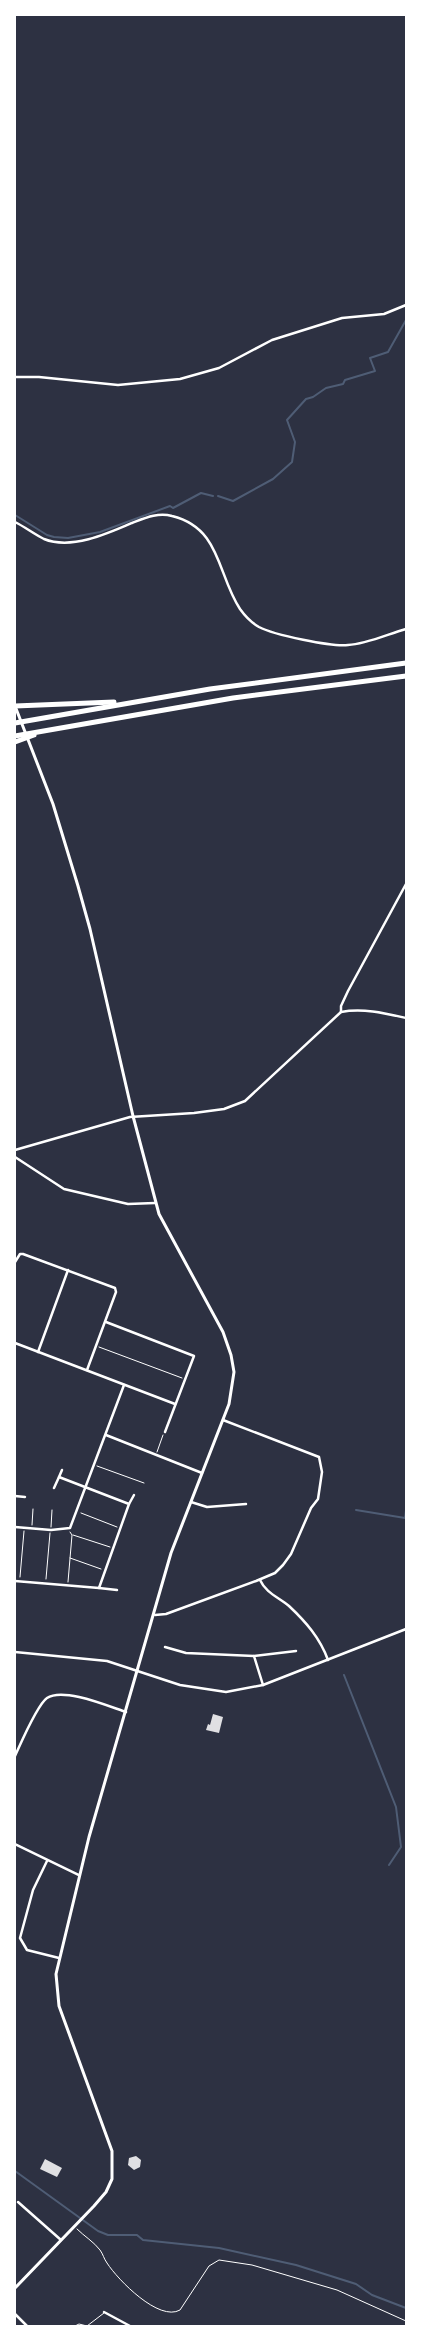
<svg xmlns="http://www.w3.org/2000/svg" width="421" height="2341" font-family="'Public Sans',sans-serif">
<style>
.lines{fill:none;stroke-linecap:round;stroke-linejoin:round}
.stream{stroke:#4f5d75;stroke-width:2}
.building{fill:#e0e0e3}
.path{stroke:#fff;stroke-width:1}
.service{stroke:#fff;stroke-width:1}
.minor{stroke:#fff;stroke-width:2.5}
.tertiary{stroke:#fff;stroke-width:3}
.motorway{stroke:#fff;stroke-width:5}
</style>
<rect width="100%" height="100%" fill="#2d3142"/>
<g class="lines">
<g class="stream">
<path d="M218 496 233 501 273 479 292 462 295 442 287 420 306 399 313 397 326 388 343 384 345 380 375 371 370 358 388 352 406 320"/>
<path d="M15 515 47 535 54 537 68 538 100 532 170 506 173 508 201 493 213 496"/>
<path d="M356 1510 405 1518 406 1510"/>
<path d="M344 1675 396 1807 401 1847 389 1865"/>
<path d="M15 2171 98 2231 108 2235H137L143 2240 219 2248 296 2265 356 2284 372 2295 406 2308"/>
</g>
</g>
<g class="building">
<path d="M213 1714 223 1717 219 1733 206 1730 208 1724 210 1725Z"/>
<path d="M136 2156 141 2160 140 2167 134 2170 128 2165 129 2158Z"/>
<path d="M45 2159 62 2168 57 2177 40 2169Z"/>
</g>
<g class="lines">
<g class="path">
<path d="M99 1347 182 1378"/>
<path d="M157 1452 163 1435"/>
<path d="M97 1466 144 1483"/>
<path d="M81 1513 117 1527"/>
<path d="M32 1525 33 1509"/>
<path d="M51 1527 52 1510"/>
<path d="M73 1535 110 1547"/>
<path d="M70 1558 101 1569"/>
<path d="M20 1577 24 1531"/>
<path d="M46 1579 50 1533"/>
<path d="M68 1582 72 1535 70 1532"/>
<path d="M77 2229C84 2236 94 2242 100 2250 103 2254 104 2259 107 2263 118 2280 159 2322 180 2310L209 2266 219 2260 252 2265 337 2290 406 2321"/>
</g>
<path class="service" d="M75 2326 79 2324 87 2326 104 2313"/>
<g class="minor">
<path d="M15 377H39L118 385 180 379 219 368 272 340 342 318 384 314 406 305"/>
<path d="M15 522C25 527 34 534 44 539 71 550 107 534 132 523 145 518 158 512 172 516 221 528 217 574 240 609 245 616 252 623 259 627 274 635 332 647 348 645 367 644 388 634 406 629"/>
<path d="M341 1012V1006L348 991 406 884"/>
<path d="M15 1150 130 1117 194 1113 224 1109 245 1101 341 1012C363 1008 384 1013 406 1018"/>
<path d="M15 1157 64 1189 128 1204 155 1203"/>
<path d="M15 1262 20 1254H23L115 1288 116 1292 87 1370"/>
<path d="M106 1322 194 1356 165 1432"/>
<path d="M15 1343 175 1404"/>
<path d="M38 1352 68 1270"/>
<path d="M106 1435 202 1473"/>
<path d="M59 1477 62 1470"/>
<path d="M15 1496 25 1497"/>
<path d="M191 1502 207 1507 246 1504"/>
<path d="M129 1504 134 1495"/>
<path d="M15 1527 51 1530 70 1528 124 1385"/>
<path d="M260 1580C266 1593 278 1597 289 1606 306 1622 320 1638 328 1660"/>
<path d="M15 1581 99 1588 129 1504 59 1477 54 1488"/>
<path d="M99 1588 117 1590"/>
<path d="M155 1615 166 1614 256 1581 275 1573 283 1565 291 1554 311 1508 318 1499 322 1472 319 1457 223 1420"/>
<path d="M165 1647 186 1653 254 1656"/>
<path d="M15 1652 107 1661 180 1685 226 1692 263 1685 406 1629"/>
<path d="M263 1685 254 1656 296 1651"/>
<path d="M15 1756C21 1743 37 1705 47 1698 63 1687 108 1706 126 1712"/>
<path d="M15 1844 79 1875"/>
<path d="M47 1861 33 1890 20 1938 27 1950 59 1958"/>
<path d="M18 2202 61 2240"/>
<path d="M104 2312 130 2326"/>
<path d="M15 2314 27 2326"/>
</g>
<path class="tertiary" d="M15 2288 94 2206 106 2192 112 2179V2151L59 2006 56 1974 89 1837 171 1553 229 1404 234 1372 231 1355 223 1332 159 1214 133 1116 90 929 78 886 53 804 15 706"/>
<g class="motorway">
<path d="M15 706 114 702"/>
<path d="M15 723 210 689 406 663"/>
<path d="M15 736 233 698 406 676"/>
<path d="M15 742 34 735"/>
</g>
</g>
<rect width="421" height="2341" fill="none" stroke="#ffffff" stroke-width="32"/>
</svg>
